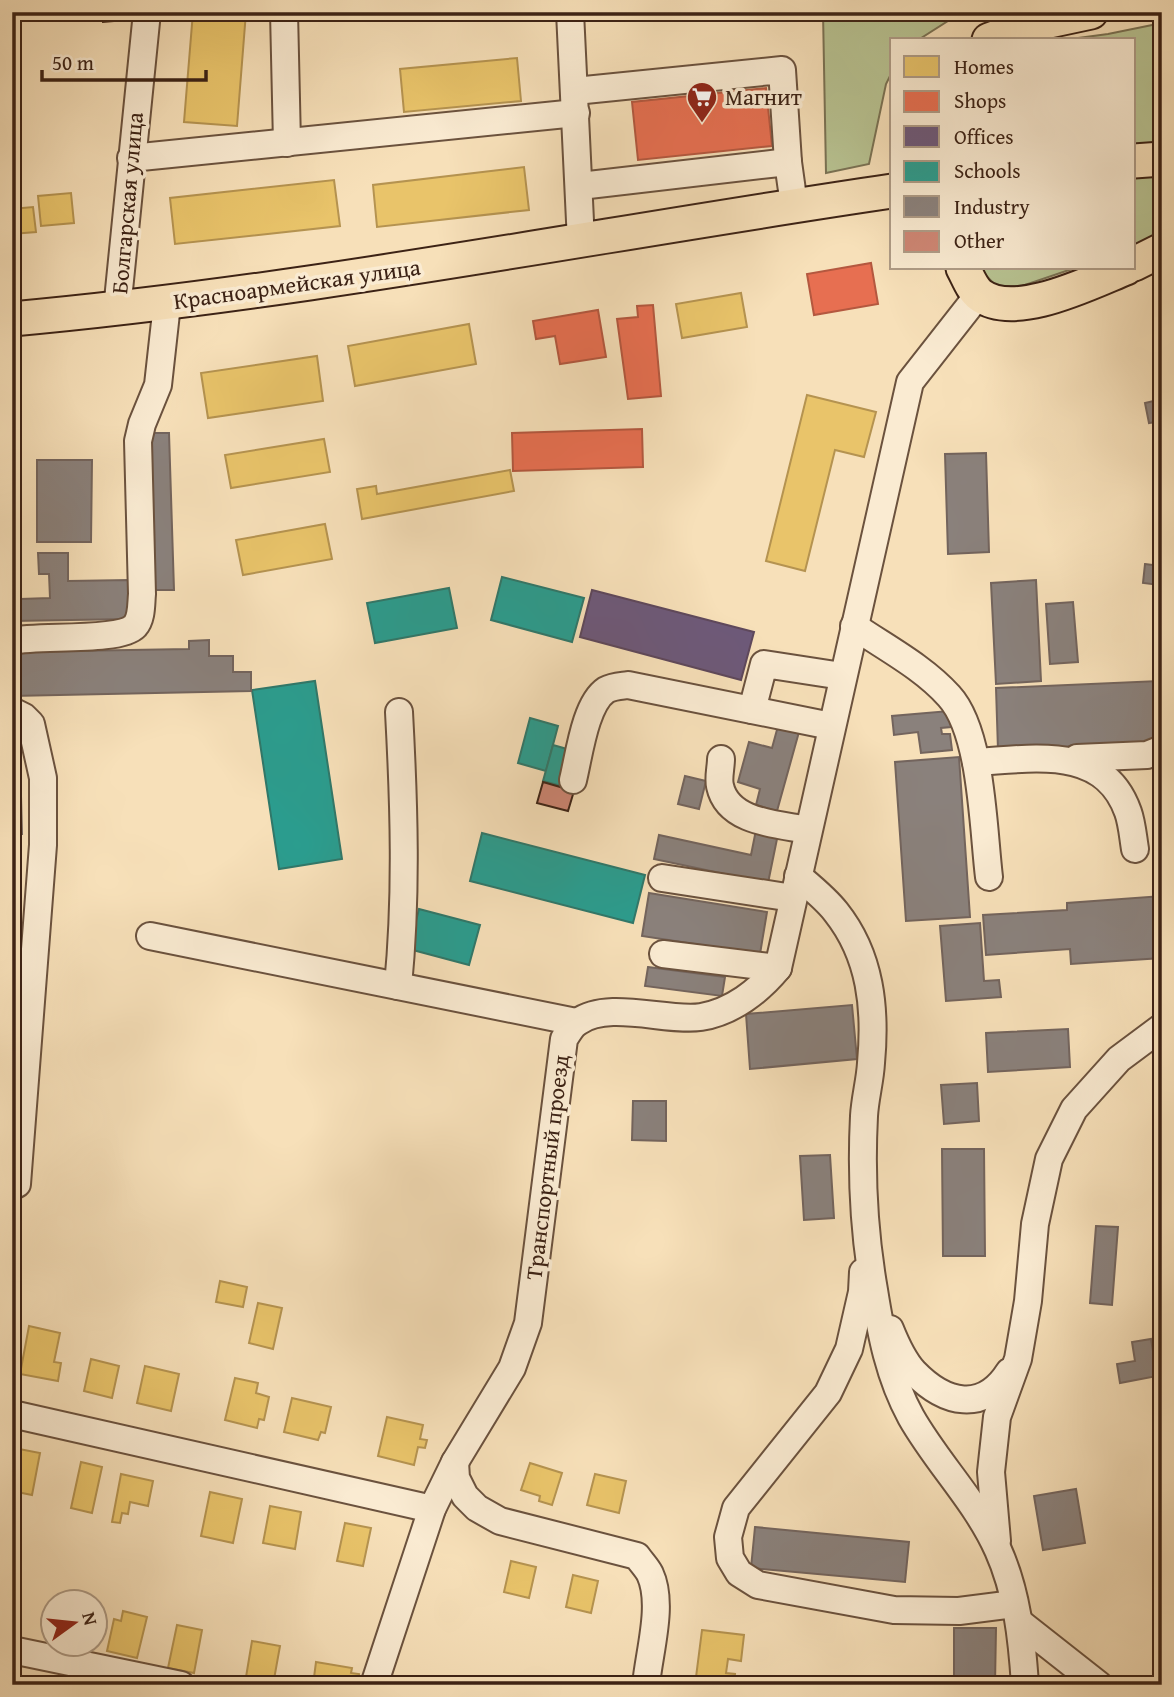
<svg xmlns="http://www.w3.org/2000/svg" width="1174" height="1697" font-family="'Gentium Book Plus',serif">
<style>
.green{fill:#b8c392;stroke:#7a7254;stroke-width:2}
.homes{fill:#e9c46a;stroke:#b59350;stroke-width:2}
.shops{fill:#e76f51;stroke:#b4583f;stroke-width:2}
.offices{fill:#6d597a;stroke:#5e485c;stroke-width:2}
.schools{fill:#2a9d8f;stroke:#2f786a;stroke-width:2}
.industry{fill:#8a817c;stroke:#73645d;stroke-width:2}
.building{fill:#ce8674;stroke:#3c2215;stroke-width:2}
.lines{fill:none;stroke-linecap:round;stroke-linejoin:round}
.minor-casing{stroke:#6b523e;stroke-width:30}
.major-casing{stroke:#3c2215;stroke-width:37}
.minor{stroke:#faebd2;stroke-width:26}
.major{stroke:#f7e0b9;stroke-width:33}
.labels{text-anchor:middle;stroke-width:7;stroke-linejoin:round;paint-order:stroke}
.poi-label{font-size:23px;fill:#3c2215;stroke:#faebd2;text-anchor:start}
.street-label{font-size:23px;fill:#3c2215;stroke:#faebd2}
</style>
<rect width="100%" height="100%" fill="#f7e0b9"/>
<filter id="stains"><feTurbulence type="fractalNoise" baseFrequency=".00286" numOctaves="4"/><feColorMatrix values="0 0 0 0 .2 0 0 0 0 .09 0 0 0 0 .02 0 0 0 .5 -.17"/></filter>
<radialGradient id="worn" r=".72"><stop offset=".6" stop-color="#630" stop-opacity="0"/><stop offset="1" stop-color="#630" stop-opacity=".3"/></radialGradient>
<g class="green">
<path d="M823 12H962L918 40H892V72L886 84 869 164 826 173Z"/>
<path d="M1162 23V230L1151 239 1134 246V40H1063L1108 34Z"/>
<path d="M979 268H1075L1022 286H996Z"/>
</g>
<g class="homes">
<path d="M193 12H246L237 126 184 122Z"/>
<path d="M517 58 521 101 404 112 400 69Z"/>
<path d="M524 167 529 210 377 227 373 185Z"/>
<path d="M334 180 340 226 175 244 170 198Z"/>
<path d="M71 193 74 223 41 226 38 196Z"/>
<path d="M33 207 36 232 12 234V209Z"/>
<path d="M741 293 747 327 682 338 676 304Z"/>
<path d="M469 324 476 364 355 386 348 346Z"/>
<path d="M317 356 323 401 208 418 201 373Z"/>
<path d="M807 395 876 412 864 457 835 450 805 571 766 561Z"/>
<path d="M324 439 330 472 231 488 225 455Z"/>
<path d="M510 470 514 491 362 519 357 489 376 486 377 494Z"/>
<path d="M325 524 332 559 243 575 236 540Z"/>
<path d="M220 1281 247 1287 243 1307 216 1302Z"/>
<path d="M258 1303 282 1308 273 1349 249 1343Z"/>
<path d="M29 1326 60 1333 54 1362 61 1363 58 1381 20 1374Z"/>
<path d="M91 1359 119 1366 112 1398 84 1391Z"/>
<path d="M145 1366 179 1374 171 1411 137 1403Z"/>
<path d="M235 1378 258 1383 256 1393 269 1397 264 1420 259 1419 257 1428 225 1420Z"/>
<path d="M292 1398 331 1407 325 1433 321 1432 318 1440 284 1432Z"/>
<path d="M387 1417 423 1425 420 1439 427 1440 425 1448 418 1447 414 1465 378 1456Z"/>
<path d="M14 1448 40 1453 32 1495 12 1491Z"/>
<path d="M81 1462 102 1467 92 1513 71 1508Z"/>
<path d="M530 1463 562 1473 552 1505 539 1501 540 1496 521 1490Z"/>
<path d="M121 1474 153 1481 148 1506 130 1502 128 1514 122 1513 120 1523 112 1522Z"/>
<path d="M595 1474 626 1481 619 1513 587 1505Z"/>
<path d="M210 1492 242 1499 233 1543 201 1536Z"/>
<path d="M270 1506 301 1512 295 1549 263 1543Z"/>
<path d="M345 1523 371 1528 363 1566 337 1561Z"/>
<path d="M511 1561 536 1567 529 1598 504 1592Z"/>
<path d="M573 1575 598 1581 591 1613 566 1607Z"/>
<path d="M52 1603V1639L46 1637Z"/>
<path d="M123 1611 147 1617 137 1658 107 1651 114 1619 121 1621Z"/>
<path d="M177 1625 202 1630 194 1673 168 1668Z"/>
<path d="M702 1630 744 1635 741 1661 728 1659 726 1673 735 1674 734 1685H695Z"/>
<path d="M252 1641 280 1646 273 1685 245 1683Z"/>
<path d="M316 1662 352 1668 351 1673 359 1674 358 1685H313Z"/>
</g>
<g class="shops">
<path d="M766 88 772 146 638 160 632 102Z"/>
<path d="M871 263 878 304 814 315 807 274Z"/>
<path d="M653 305 661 396 628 399 617 319 638 317 637 306Z"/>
<path d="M598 310 606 357 560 364 555 336 536 339 533 321Z"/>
<path d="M642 429 643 467 513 471 512 433Z"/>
</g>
<path class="offices" d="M592 590 754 632 741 680 580 637Z"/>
<g class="schools">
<path d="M502 577 584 598 572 642 491 620Z"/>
<path d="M449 588 457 628 375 643 367 603Z"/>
<path d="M315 681 342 859 279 869 252 690Z"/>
<path d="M530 718 558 726 546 771 518 763Z"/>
<path d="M553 745 574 751 565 787 543 781Z"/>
<path d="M482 833 645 875 633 923 470 881Z"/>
<path d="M419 909 480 925 469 965 409 949Z"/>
</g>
<g class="industry">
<path d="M1162 399V421L1149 423 1145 403Z"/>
<path d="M147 433H169L174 590H151Z"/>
<path d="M986 453 989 552 948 554 945 454Z"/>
<path d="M37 460H92L91 542H37Z"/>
<path d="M38 553H68V581L129 580 130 619 12 621V579H20V599L50 598 49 574H39Z"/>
<path d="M1145 564 1161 566 1159 585 1143 583Z"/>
<path d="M1036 580 1041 681 996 684 991 583Z"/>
<path d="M1073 602 1078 662 1050 664 1046 604Z"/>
<path d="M209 640V656H233V672H251V691L12 696V652L189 649V641Z"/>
<path d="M1159 681 1161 742 998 750 996 688Z"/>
<path d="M949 711 951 727 941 728 942 734H950L952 750 921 753 918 732 894 735 892 716Z"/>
<path d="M12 720H19L22 834H12Z"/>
<path d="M778 726 799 732 777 811 756 805 760 789 738 782 749 742 772 748Z"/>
<path d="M959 757 970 917 906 921 895 762Z"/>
<path d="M685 776 706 781 699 809 678 804Z"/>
<path d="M756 830 778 834 768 883 654 859 659 835 751 855Z"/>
<path d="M649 893 767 912 760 954 642 936Z"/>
<path d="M1162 896V958L1071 964 1070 949 986 955 983 915 1067 910V903Z"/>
<path d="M980 923 984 981 999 980 1001 997 946 1001 940 926Z"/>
<path d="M648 967 725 977 722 996 645 986Z"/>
<path d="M852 1005 857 1059 750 1069 746 1014Z"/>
<path d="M1068 1029 1070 1067 988 1072 986 1033Z"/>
<path d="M977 1083 979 1121 944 1124 941 1085Z"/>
<path d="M633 1101H666V1141L632 1140Z"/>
<path d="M942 1149H984L985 1256H943Z"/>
<path d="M830 1155 834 1218 804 1220 800 1156Z"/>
<path d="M1096 1226 1118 1227 1112 1305 1090 1303Z"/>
<path d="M1151 1339 1157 1376 1120 1383 1117 1364 1135 1361 1132 1342Z"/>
<path d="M1076 1489 1085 1543 1043 1550 1034 1496Z"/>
<path d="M755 1527 909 1542 905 1582 751 1568Z"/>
<path d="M954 1628H996L995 1685H954Z"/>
</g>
<g class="building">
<path d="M102 12H125V20L103 22Z"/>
<path d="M543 782 574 791 568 811 537 803Z"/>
</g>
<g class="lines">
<g class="minor-casing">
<g id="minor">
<path d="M284 12 287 143"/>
<path d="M570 12 581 242"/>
<path d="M575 91 782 70 788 162 794 205"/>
<path d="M131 158 576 113"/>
<path d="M580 186 788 162"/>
<path d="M117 310 147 12"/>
<path d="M854 626C886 648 923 667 949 696 982 732 983 828 989 877"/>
<path d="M12 641C39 635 120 642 135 626 142 618 141 604 142 594L138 441 142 424 158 385 167 304"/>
<path d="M752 710 764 664 842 676"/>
<path d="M12 711 24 717 31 724 43 778V845L17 1184"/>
<path d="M1077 758 1147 755 1162 749"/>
<path d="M721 759C721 767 718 778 720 786 728 823 778 824 808 830"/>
<path d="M976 762C1032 759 1104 744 1128 812 1132 823 1133 837 1135 849"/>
<path d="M573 780C579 756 585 704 606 690 613 686 621 686 628 685L831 726"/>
<path d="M798 876C811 887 826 899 836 912 871 956 876 1009 871 1063 870 1081 865 1098 864 1116 861 1174 864 1233 874 1290 881 1334 889 1377 911 1417 937 1463 976 1501 998 1550 1017 1592 1022 1639 1025 1685"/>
<path d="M662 878 793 898"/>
<path d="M150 936 576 1022"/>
<path d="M663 954 778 968"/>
<path d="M398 986C407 894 404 804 399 712"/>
<path d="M863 1272 862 1292 849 1349 828 1393 736 1508 728 1537 730 1558 739 1573 758 1585 894 1610 959 1611 1014 1604"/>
<path d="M890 1329C896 1344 903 1360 914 1372 945 1404 983 1413 1009 1372"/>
<path d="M12 1414 432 1509"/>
<path d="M455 1462 456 1478 465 1496 477 1508 500 1521 637 1556C641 1562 647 1568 650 1574 664 1604 649 1652 646 1685"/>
<path d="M997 1541 991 1472 997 1417 1018 1359 1028 1301 1035 1224 1049 1159 1074 1109 1119 1059 1162 1027"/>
<path d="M1019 1622 1099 1685"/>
<path d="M12 1650 181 1685"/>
<path d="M374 1685 432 1509 455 1462 512 1368 528 1323 564 1039C568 1033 572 1025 578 1022 608 1000 666 1022 701 1017 732 1012 759 991 778 968L910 382 979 294"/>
</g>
</g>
<g class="major-casing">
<g id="major">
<path d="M989 40 1030 25 1091 12"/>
<path d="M1134 161 1162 159"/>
<path d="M1134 264 1162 250"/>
<path d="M963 268C968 277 972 289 980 295 1015 321 1091 282 1126 268"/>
<path d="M12 319C308 292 599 234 892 191"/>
</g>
</g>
<use href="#minor" class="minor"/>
<use href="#major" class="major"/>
</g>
<defs>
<g id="supermarket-pin" transform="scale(1.575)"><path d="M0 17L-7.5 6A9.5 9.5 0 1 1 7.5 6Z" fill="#8f2418" stroke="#faebd2"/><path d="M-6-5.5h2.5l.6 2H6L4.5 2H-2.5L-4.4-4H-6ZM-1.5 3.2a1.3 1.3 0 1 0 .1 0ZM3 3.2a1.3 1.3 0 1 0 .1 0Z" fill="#fff"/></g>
</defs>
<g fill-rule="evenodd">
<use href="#supermarket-pin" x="702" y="97"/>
</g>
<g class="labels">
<g class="poi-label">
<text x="725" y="105">Магнит</text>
</g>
<g class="street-label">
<text transform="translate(127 203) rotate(-85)" y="8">Болгарская улица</text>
<text transform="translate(297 284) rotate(-8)" y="8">Красноармейская улица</text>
<text transform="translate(547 1167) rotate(-83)" y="8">Транспортный проезд</text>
</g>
</g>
<rect width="1174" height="1697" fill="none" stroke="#f7e0b9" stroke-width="42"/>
<rect x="14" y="14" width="1146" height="1669" fill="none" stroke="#3c2215" stroke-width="3.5"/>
<rect x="21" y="21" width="1132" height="1655" fill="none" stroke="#3c2215" stroke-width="2"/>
<rect x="890" y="38" width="245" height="231" fill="#faebd2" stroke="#ae9b86" stroke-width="2"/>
<rect x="904" y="56" width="35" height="21" fill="#e9c46a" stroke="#ae9b86" stroke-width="2"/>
<text x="954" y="74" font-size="21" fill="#3c2215">Homes</text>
<rect x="904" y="91" width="35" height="21" fill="#e76f51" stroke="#ae9b86" stroke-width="2"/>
<text x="954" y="108" font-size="21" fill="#3c2215">Shops</text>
<rect x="904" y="126" width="35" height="21" fill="#6d597a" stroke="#ae9b86" stroke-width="2"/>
<text x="954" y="144" font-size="21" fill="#3c2215">Offices</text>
<rect x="904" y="161" width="35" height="21" fill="#2a9d8f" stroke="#ae9b86" stroke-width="2"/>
<text x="954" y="178" font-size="21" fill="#3c2215">Schools</text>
<rect x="904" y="196" width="35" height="21" fill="#8a817c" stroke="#ae9b86" stroke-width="2"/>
<text x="954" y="214" font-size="21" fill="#3c2215">Industry</text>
<rect x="904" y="231" width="35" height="21" fill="#ce8674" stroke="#ae9b86" stroke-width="2"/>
<text x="954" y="248" font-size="21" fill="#3c2215">Other</text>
<g transform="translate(74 1623) rotate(75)"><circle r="33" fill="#faebd2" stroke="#ae9b86" stroke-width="2"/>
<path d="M0-5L12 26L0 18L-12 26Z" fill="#8f2418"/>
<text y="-10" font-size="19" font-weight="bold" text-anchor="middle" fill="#3c2215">N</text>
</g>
<path d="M42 70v10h164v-10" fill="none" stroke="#3c2215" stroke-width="3.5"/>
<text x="52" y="70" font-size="21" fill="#3c2215" stroke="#faebd2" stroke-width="5" paint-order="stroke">50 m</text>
<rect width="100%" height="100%" filter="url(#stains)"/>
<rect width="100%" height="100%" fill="url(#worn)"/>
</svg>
